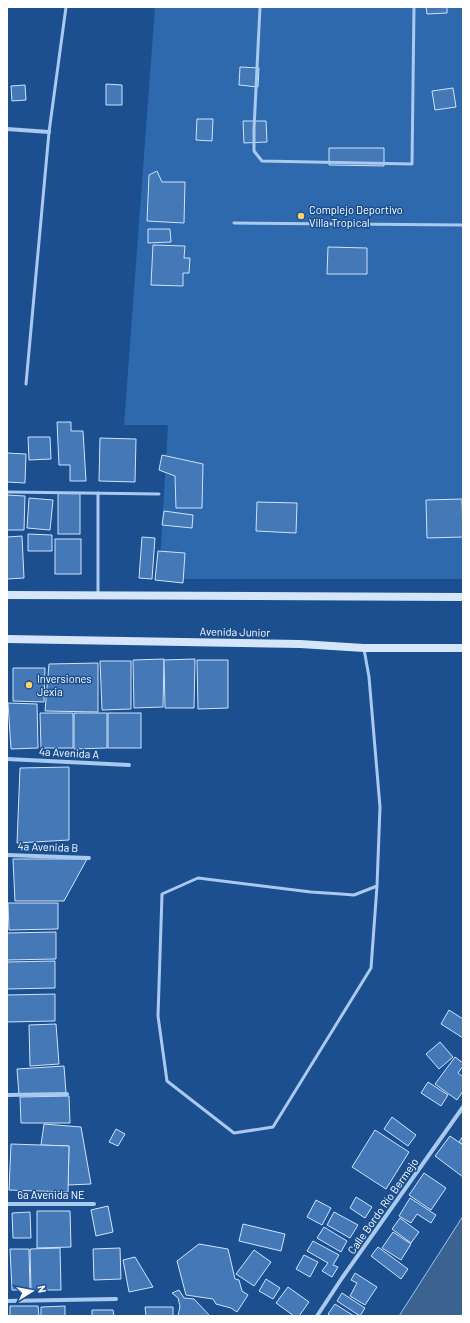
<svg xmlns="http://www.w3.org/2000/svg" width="470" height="1323" font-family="Barlow,sans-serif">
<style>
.green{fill:#2e69ad}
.water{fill:#3c6290;stroke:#9cc4f0}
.building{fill:#4478b7;stroke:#cfe3fa}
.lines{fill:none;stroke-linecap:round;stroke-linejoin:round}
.service{stroke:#a9c9ee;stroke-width:3}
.minor{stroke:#a9c9ee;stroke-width:4}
.secondary{stroke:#d6e6fa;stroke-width:8}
.poi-dot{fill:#ffd166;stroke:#1b4f8f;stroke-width:1.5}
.labels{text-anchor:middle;stroke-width:3;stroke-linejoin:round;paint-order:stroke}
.poi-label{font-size:11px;fill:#fff;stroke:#1b4f8f;text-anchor:start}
.street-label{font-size:11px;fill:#fff;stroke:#1b4f8f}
</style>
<rect width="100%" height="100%" fill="#1b4f8f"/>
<path class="green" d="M155 7H463V579H159L168 425H124Z"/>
<path class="water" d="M463 1216V1316H399Z"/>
<g class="building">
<path d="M426 7H447V13L427 14Z"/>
<path d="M240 67 259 68 258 87 239 85Z"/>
<path d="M106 84 122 85V105H106Z"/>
<path d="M25 85 26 100 12 101 11 86Z"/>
<path d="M453 88 456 107 435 110 432 91Z"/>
<path d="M197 119H213L212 141 196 140Z"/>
<path d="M243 121H266L267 142 244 143Z"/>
<path d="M329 148H384V166L329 165Z"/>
<path d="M157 171 162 182H185L184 223 147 221 149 175Z"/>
<path d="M148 229H170L171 242 148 243Z"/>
<path d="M153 245 185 246 184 258H190L189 273H183V286L151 285Z"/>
<path d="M328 247 367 248V274H327Z"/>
<path d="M57 422H71V431H83L86 481H70V465H59Z"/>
<path d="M28 437H50L51 459 29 460Z"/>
<path d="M100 438 136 439 135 482 99 481Z"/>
<path d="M7 453 26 454 25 483 7 482Z"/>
<path d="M162 455 203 464 202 508H176L175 476 159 470Z"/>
<rect x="58" y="493" width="22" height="41"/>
<path d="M7 495 25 496 24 530H7Z"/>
<path d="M29 498 53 500 50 530 27 528Z"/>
<path d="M462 499 463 537 427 538 426 500Z"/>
<path d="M257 502 297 503 296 533 256 531Z"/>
<path d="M164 511 193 515 192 528 162 525Z"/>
<path d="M28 534 52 535V551H28Z"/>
<path d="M22 536 24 578 7 579V537Z"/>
<path d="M142 537 155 538 152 579 139 578Z"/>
<rect x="55" y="539" width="26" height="35"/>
<path d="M158 551 185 553 183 583 155 580Z"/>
<path d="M164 659 163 707 134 708 133 660Z"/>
<path d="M195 659 194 708H165L164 660Z"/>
<path d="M197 660H228V708L198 709Z"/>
<path d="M100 661H131V709L102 710Z"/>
<path d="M98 663V712L45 711 49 664Z"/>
<path d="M13 668H45L44 702 13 701Z"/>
<path d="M8 703 37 704 38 748 11 749Z"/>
<path d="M40 713H73V748H41Z"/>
<path d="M74 713H107V748L74 749Z"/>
<rect x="108" y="713" width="33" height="35"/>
<path d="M69 767V840L17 843 20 768Z"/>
<path d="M13 859H87L64 901H15Z"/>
<path d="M8 903H58V929L9 930Z"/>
<path d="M56 932V959L7 960V933Z"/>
<path d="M55 961V988L7 989V962Z"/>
<path d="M55 994V1021L7 1022V995Z"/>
<path d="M449 1010 463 1019V1038L441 1024Z"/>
<path d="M56 1024 59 1064 30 1066 29 1025Z"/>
<path d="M440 1042 453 1057 439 1069 426 1054Z"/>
<path d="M455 1057 463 1063V1066L458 1073 463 1077V1091L457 1100 435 1084Z"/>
<path d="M64 1066 66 1093 19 1095 17 1069Z"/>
<path d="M428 1082 448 1095 441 1106 421 1093Z"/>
<path d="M69 1096 70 1123H21L20 1097Z"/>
<path d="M392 1117 416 1135 408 1146 384 1129Z"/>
<path d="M44 1124 81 1127 91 1184 68 1185 69 1146 41 1145Z"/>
<path d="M116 1129 125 1134 118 1146 109 1142Z"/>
<path d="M375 1130 409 1152 386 1189 352 1167Z"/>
<path d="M450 1136 463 1145V1177L435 1156Z"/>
<path d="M463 1136V1145L459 1142Z"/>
<path d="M11 1144 69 1146 68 1192 9 1190Z"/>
<path d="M424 1173 446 1188 431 1210 409 1195Z"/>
<path d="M356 1197 372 1207 365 1218 350 1208Z"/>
<path d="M410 1198 436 1215 431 1223 417 1214 411 1223 399 1216Z"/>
<path d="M316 1200 331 1208 322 1225 307 1217Z"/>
<path d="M108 1206 113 1232 96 1236 91 1210Z"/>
<path d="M37 1211H70L71 1247 37 1248Z"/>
<path d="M30 1212 31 1238H13L12 1213Z"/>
<path d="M334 1212 358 1225 350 1238 327 1225Z"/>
<path d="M400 1218 419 1232 411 1243 392 1229Z"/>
<path d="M243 1224 285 1234 281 1251 239 1241Z"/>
<path d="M324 1227 347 1241 341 1252 317 1238Z"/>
<path d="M393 1232 411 1244 401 1260 382 1248Z"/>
<path d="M313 1241 339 1255 333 1265 338 1267 332 1277 322 1271 328 1263 307 1251Z"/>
<path d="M199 1244 228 1249 235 1279 239 1280 242 1291 248 1295 237 1312 231 1308 216 1304 213 1299 186 1295 177 1261Z"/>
<path d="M378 1247 408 1269 401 1279 371 1256Z"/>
<path d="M60 1248 61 1290H31L30 1249Z"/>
<path d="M120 1248 121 1279 94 1280 93 1249Z"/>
<path d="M10 1249H29L30 1290H12Z"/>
<path d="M254 1250 271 1262 254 1286 236 1274Z"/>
<path d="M304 1255 318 1262 310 1277 296 1269Z"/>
<path d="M135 1257 153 1287 129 1292 123 1260Z"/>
<path d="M355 1273 377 1287 365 1305 350 1296 357 1283 351 1280Z"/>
<path d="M266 1279 280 1288 273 1299 259 1291Z"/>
<path d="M288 1287 309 1302 299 1316H294L276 1303Z"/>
<path d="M179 1290 184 1298 194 1299 210 1316H178L180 1306 178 1298 172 1293Z"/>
<path d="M342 1293 365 1308 360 1316 337 1301Z"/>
<path d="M335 1304 354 1316H331L328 1314Z"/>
<path d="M10 1306H38L39 1316H10Z"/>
<path d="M65 1306V1316H41V1307Z"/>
<path d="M145 1307H173V1316H146Z"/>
<path d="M92 1310H113L114 1316H92Z"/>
</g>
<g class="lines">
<g class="service">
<path d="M260 7 254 129V151L262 161 412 164 414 7"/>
<path d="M234 223 463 225"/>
<path d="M26 384 49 132 66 7"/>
<path d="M7 492 159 494"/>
<path d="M98 594V493"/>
<path d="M364 649 369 677 380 807 377 886 371 968 273 1127 234 1133 167 1081 158 1016 162 894 198 878 311 892 341 894 354 895 377 886"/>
</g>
<g class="minor">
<path d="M7 129 49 132"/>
<path d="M7 759 129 765"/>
<path d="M7 855 89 858"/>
<path d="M7 1095 67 1094"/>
<path d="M7 1204H94"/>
<path d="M7 1301 116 1299"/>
<path d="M317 1316 342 1278 463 1107"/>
</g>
<g class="secondary">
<path d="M7 595 463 597"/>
<path d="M7 639 300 644 364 648H463"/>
</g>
</g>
<g class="poi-dot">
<circle cx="301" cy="216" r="4"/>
<circle cx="29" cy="685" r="4"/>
</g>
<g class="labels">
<g class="poi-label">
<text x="309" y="214">Complejo Deportivo<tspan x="309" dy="13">Villa Tropical</tspan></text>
<text x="37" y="683">Inversiones<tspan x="37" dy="13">Jexia</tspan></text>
</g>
<g class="street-label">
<text transform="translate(235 632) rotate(1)" y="4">Avenida Junior</text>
<text transform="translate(69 753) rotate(3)" y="4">4a Avenida A</text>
<text transform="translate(48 847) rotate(2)" y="4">4a Avenida B</text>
<text x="51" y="1199">6a Avenida NE</text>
<text transform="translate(383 1206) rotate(-55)" y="4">Calle Bordo Río Bermejo</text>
</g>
</g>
<rect width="470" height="1323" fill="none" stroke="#ffffff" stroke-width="16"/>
<g transform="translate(32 1291) rotate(79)" stroke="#1b4f8f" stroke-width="3" paint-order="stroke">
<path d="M0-3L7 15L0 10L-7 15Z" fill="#ffffff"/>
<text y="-6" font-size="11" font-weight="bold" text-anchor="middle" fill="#ffffff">N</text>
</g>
</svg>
